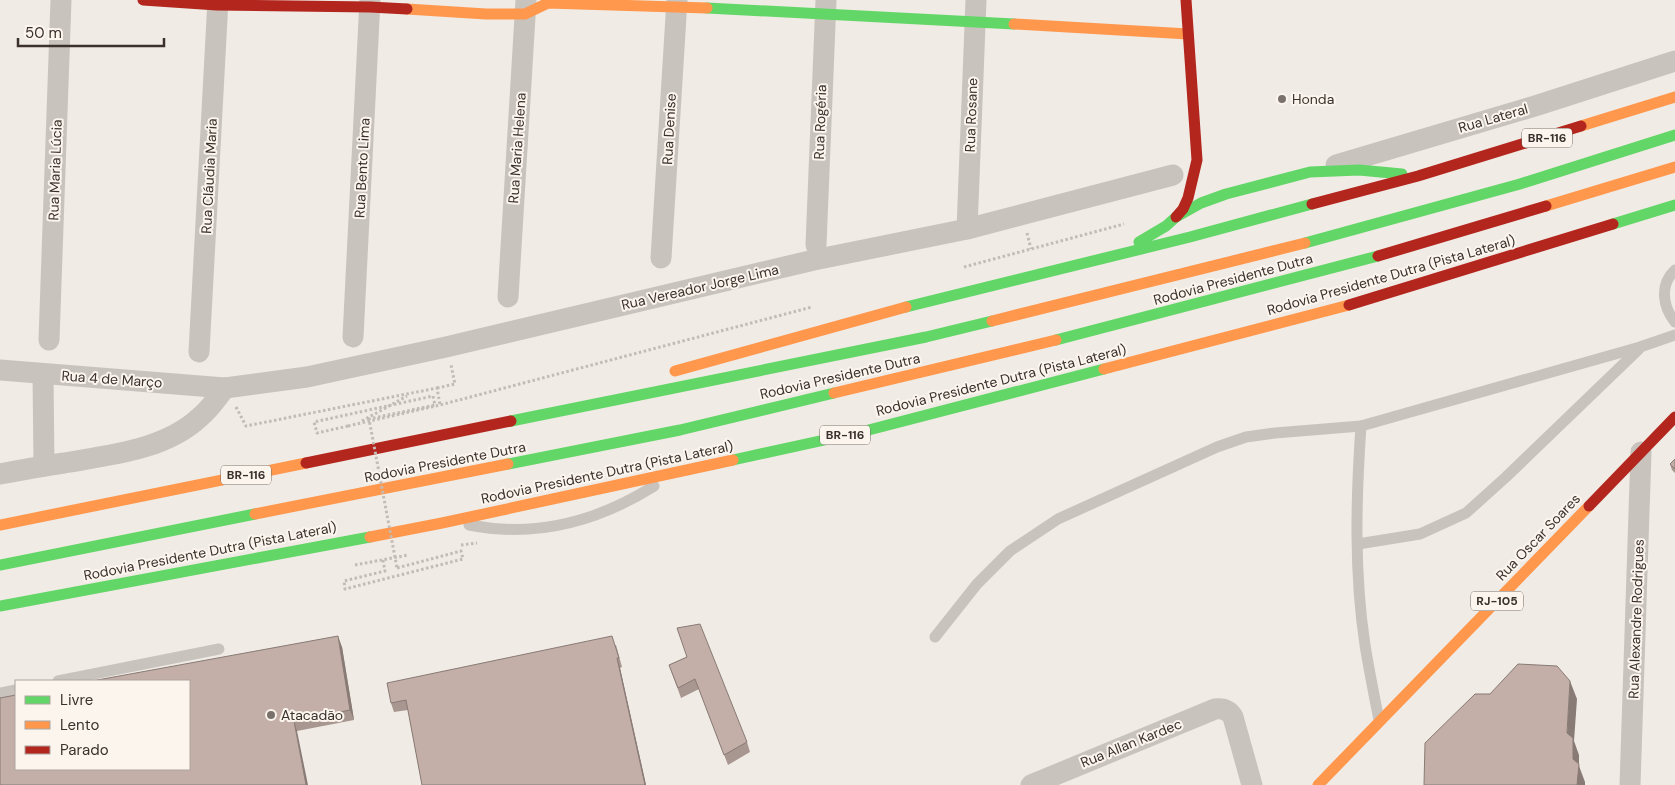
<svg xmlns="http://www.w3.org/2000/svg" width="1675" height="785" font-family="'DM Sans',sans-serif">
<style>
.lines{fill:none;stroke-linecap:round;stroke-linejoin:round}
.path{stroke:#c2bbb6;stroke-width:3;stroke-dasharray:2.5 2.5;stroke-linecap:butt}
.lane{stroke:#c9c3be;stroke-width:11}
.street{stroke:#c9c3be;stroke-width:21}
.fast{stroke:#63d668;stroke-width:11}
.slow{stroke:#ff974d;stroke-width:11}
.jam{stroke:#b3261e;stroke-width:11}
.path-bridge{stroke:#c2bbb6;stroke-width:3;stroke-dasharray:2.5 2.5;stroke-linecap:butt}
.wall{fill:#a89690}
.shaded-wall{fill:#887a75}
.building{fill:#c3afa7;stroke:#887a75}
.poi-dot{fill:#7a716c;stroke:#fbf5ee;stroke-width:2}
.labels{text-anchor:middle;stroke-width:4;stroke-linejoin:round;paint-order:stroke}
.shield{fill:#fbf5ee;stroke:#756b66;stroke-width:1}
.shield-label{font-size:12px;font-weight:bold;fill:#3b302b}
.poi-label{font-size:14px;fill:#3b302b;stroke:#fbf5ee;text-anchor:start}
.street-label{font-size:14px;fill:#3b302b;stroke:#fbf5ee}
</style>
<rect width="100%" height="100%" fill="#f0ebe5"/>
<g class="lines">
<g class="path">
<path d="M1027 233 1031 249"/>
<path d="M964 267 1124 224"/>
<path d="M437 388 455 384 451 365"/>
<path d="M236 407 246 426 437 388 440 405"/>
<path d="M362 421 407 396"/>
<path d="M348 426 440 405 812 307"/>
<path d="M461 545 477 543"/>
<path d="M383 560 385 571 344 581 345 589 463 559 461 551 397 568"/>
<path d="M355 565 408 555"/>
</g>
<g class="lane">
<path d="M1675 270C1659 285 1663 307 1675 322"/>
<path d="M469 525C536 538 597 522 654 486"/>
<path d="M1358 544 1420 534 1466 513 1506 477 1639 349"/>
<path d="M935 637 977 584 1010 551 1058 519 1217 447 1246 437 1275 433 1361 426"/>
<path d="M58 681 219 649"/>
<path d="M0 693 16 690"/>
<path d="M1379 720C1374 695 1369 670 1365 645 1354 573 1356 498 1361 426L1640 347 1675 335"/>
</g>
<g class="street">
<path d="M1336 165 1535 106 1675 61"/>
<path d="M967 229 976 0"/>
<path d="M816 245 826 0"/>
<path d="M661 258 677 0"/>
<path d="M508 297 526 0"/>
<path d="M353 337 370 0"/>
<path d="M49 340 61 0"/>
<path d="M199 352 218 0"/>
<path d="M0 370 225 388 307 377 446 347 814 260 967 229 1173 175"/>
<path d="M43 374 44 466"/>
<path d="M0 474C21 470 43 466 64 463 110 455 165 450 200 417 210 409 217 398 225 388"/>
<path d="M1031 785 1215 709C1223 708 1229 710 1233 717L1252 785"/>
<path d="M1630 785 1641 452"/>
</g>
<g class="fast">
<path d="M707 8 1014 24"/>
<path d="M1613 224 1675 205"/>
<path d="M1139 242 1166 226 1176 217 1201 203 1226 194 1310 172 1359 170 1402 174"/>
<path d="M1305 243 1520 184 1675 135"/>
<path d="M906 307 1190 237 1312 204"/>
<path d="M1056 340 1378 256"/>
<path d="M511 421 926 337 992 321"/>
<path d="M733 460 861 432 1104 369"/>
<path d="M508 464 680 430 834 393"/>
<path d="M0 565 255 514"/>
<path d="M0 606 370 537"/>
</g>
<g class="slow">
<path d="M407 9 486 14H525L548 3 707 8"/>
<path d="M1014 24 1188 34"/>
<path d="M1581 126 1675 97"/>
<path d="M1546 206 1675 167"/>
<path d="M992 321 1305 243"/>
<path d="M1104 369 1349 305"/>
<path d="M675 371 906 307"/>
<path d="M834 393 1056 340"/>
<path d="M255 514 508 464"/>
<path d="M0 525 306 463"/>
<path d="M370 537 442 523 733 460"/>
<path d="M1318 785 1589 506"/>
</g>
<g class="jam">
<path d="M143 0 217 5 370 7 407 9"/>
<path d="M1312 204 1418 176 1581 126"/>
<path d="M1176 217 1183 209 1188 198 1197 160 1186 0"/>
<path d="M1378 256 1546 206"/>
<path d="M1349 305 1613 224"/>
<path d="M306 463 511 421"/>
<path d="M1589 506 1675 417"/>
</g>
<path class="path-bridge" d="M348 426 317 433 314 422 433 396 435 405 369 419 397 568"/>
</g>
<g class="wall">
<path d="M1675 459V473L1672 470 1670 464Z"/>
<path d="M616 645 622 667 620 668 646 785H422L408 710 394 712 391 703Z"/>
<path d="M342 647 354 720 297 731 0 785Z"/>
<path d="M687 657 747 742 750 752 728 765 699 689 681 698 669 665Z"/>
</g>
<g class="shaded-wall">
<path d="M338 636 342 647 354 720 350 710Z"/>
<path d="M617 658 620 668 646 785H645Z"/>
<path d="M1570 681 1577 699 1574 741 1579 755V766L1585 782V785H1577L1567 733Z"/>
<path d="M294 721 297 731 308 785H306Z"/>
</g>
<g class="building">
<path d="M1675 459V469L1670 464Z"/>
<path d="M700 624 747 742 724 755 695 679 678 688 669 665 687 657 677 628Z"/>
<path d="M338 636 350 710 294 721 306 785H0V698L16 695V769H189V681H92Z"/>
<path d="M612 636 619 658H617L645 785H422L406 700 391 703 387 683Z"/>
<path d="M1518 664 1557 666 1570 681 1567 733 1573 738V759L1579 764 1577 785H1424L1425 743 1475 694H1490Z"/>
</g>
<g class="poi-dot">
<circle cx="1282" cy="99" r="5"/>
<circle cx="271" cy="715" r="5"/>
</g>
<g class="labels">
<g class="shield">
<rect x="1522" y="128.5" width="50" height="19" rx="4"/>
<rect x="820" y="425.5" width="50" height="19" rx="4"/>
<rect x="221" y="465.5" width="50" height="19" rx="4"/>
<rect x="1471" y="591.5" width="52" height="19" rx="4"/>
</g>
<g class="shield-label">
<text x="1547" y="142">BR-116</text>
<text x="845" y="439">BR-116</text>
<text x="246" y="479">BR-116</text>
<text x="1497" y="605">RJ-105</text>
</g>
<g class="poi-label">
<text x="1292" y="104">Honda</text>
<text x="281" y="720">Atacadão</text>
</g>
<g class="street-label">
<text transform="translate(971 115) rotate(-88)" y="5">Rua Rosane</text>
<text transform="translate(1493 118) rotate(-16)" y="5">Rua Lateral</text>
<text transform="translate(820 122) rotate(-88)" y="5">Rua Rogéria</text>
<text transform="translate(669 129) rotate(-87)" y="5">Rua Denise</text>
<text transform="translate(517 148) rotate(-86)" y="5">Rua Maria Helena</text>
<text transform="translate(362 168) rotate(-87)" y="5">Rua Bento Lima</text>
<text transform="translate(55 170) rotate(-88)" y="5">Rua Maria Lúcia</text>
<text transform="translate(209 176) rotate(-87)" y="5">Rua Cláudia Maria</text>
<text transform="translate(1391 275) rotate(-16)" y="5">Rodovia Presidente Dutra (Pista Lateral)</text>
<text transform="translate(1233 279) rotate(-15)" y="5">Rodovia Presidente Dutra</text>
<text transform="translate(700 287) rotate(-13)" y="5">Rua Vereador Jorge Lima</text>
<text transform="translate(840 376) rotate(-13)" y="5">Rodovia Presidente Dutra</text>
<text transform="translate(112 379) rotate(4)" y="5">Rua 4 de Março</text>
<text transform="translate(1001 380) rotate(-14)" y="5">Rodovia Presidente Dutra (Pista Lateral)</text>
<text transform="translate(445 462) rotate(-11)" y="5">Rodovia Presidente Dutra</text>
<text transform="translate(607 472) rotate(-12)" y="5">Rodovia Presidente Dutra (Pista Lateral)</text>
<text transform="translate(1538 537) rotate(-46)" y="5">Rua Oscar Soares</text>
<text transform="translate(210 551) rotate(-11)" y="5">Rodovia Presidente Dutra (Pista Lateral)</text>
<text transform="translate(1636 619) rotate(-88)" y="5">Rua Alexandre Rodrigues</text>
<text transform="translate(1131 743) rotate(-22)" y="5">Rua Allan Kardec</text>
</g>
</g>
<rect x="15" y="680" width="175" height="90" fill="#fbf5ee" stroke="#aea6a0"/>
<rect x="25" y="696" width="25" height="8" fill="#63d668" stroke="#aea6a0"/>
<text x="60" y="705" font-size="15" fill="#3b302b">Livre</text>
<rect x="25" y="721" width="25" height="8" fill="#ff974d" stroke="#aea6a0"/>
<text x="60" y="730" font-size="15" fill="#3b302b">Lento</text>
<rect x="25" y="746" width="25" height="8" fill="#b3261e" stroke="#aea6a0"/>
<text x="60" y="755" font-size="15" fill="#3b302b">Parado</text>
<path d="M18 38v8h146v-8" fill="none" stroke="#3b302b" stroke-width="2.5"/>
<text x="25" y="38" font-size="15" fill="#3b302b" stroke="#fbf5ee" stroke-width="4" paint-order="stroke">50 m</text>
</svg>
